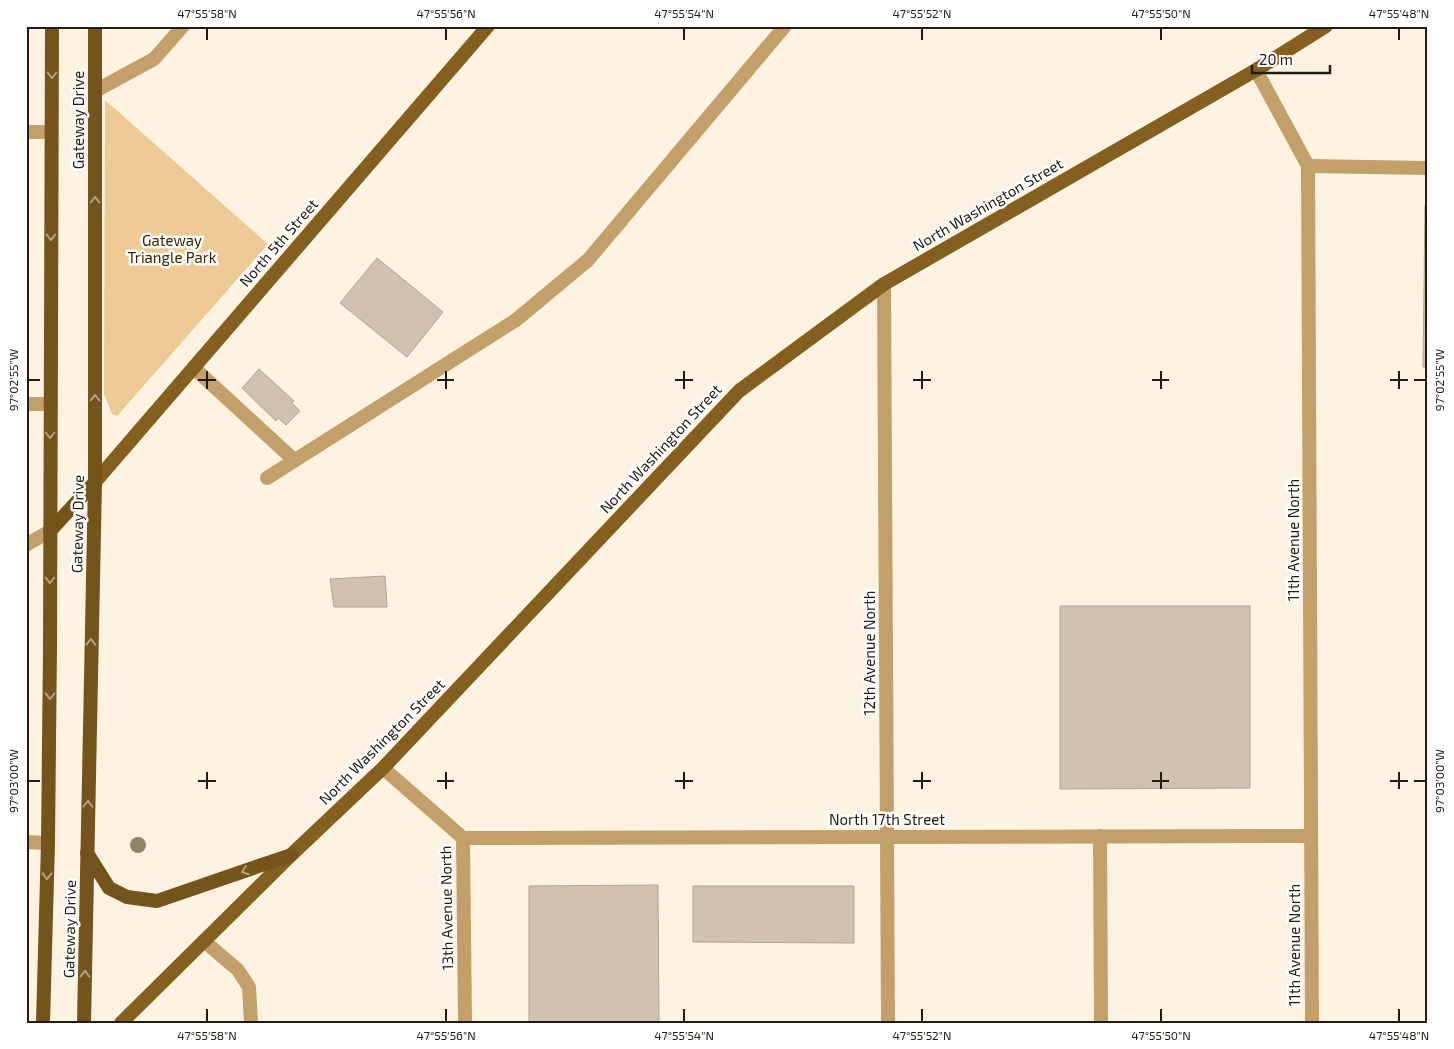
<svg xmlns="http://www.w3.org/2000/svg" width="1454" height="1049" font-family="'Exo 2',sans-serif">
<style>
.green{fill:#edc994}
.building{fill:#d0c2ae;stroke:#b0a38f}
.lines{fill:none;stroke-linecap:round;stroke-linejoin:round}
.service{stroke:#c3a06a;stroke-width:14}
.minor{stroke:#c3a06a;stroke-width:14}
.primary{stroke:#845f1d;stroke-width:14}
.trunk{stroke:#75541c;stroke-width:14}
.tree{fill:#928266}
.oneway{stroke:#b3a182}
.ticks{fill:none;stroke:#201b14;stroke-width:2}
.labels{text-anchor:middle;stroke-width:5;stroke-linejoin:round;paint-order:stroke}
.street-label{font-size:15px;fill:#201b14;stroke:#fff}
.park-label{font-size:15px;fill:#3a2500;stroke:#fff}
.neatline{fill:none;stroke:#201b14;stroke-width:2}
.ticks-label{font-size:12px;text-anchor:middle;fill:#201b14}
</style>
<rect width="100%" height="100%" fill="#fef3e2"/>
<path class="green" d="M105 100 268 244 117 416 112 414 104 394Z"/>
<g class="building">
<path d="M1425 205H1428V367H1423Z"/>
<path d="M377 258 443 312 407 357 340 303Z"/>
<path d="M259 369 294 401 292 403 300 411 286 425 278 418 276 421 242 388Z"/>
<path d="M385 576 387 607H334L330 579Z"/>
<path d="M1060 606H1250V788L1060 789Z"/>
<path d="M658 885 659 1023H529V886Z"/>
<path d="M693 886H854V943L693 942Z"/>
</g>
<g class="lines">
<g class="service">
<path d="M95 91 154 59 183 26"/>
<path d="M26 132H51"/>
<path d="M194 368 294 460"/>
<path d="M26 404H51"/>
<path d="M267 478 516 320 588 260 785 26"/>
<path d="M1100 836 1101 1023"/>
<path d="M26 842 48 843"/>
<path d="M204 941 238 970 249 987 251 1023"/>
</g>
<g class="minor">
<path d="M1256 70 1308 166 1312 1023"/>
<path d="M1308 166 1428 168"/>
<path d="M884 284 888 1023"/>
<path d="M26 545 50 531"/>
<path d="M383 768 463 838 465 1023"/>
<path d="M463 838 1311 836"/>
</g>
<g class="primary">
<path d="M95 482 488 26"/>
<path d="M121 1023 291 855 383 768 739 391 884 284 1256 70 1326 26"/>
</g>
<g class="trunk">
<path d="M50 531 95 482"/>
<path d="M87 853 109 888 127 897 157 901 291 855"/>
<path d="M43 1023 48 843 50 647 52 26"/>
<path d="M84 1023 95 482V26"/>
</g>
</g>
<circle class="tree" cx="138" cy="845" r="8"/>
<defs><path id="oneway-chevron" d="M-2-3.5L2.5 0L-2 3.5" fill="none" stroke-width="1.6" stroke-linecap="round" stroke-linejoin="round" transform="scale(1.25)"/></defs>
<g class="oneway">
<use href="#oneway-chevron" transform="translate(52 75) rotate(90)"/>
<use href="#oneway-chevron" transform="translate(95 200) rotate(-90)"/>
<use href="#oneway-chevron" transform="translate(51 237) rotate(90)"/>
<use href="#oneway-chevron" transform="translate(95 398) rotate(-90)"/>
<use href="#oneway-chevron" transform="translate(50 435) rotate(90)"/>
<use href="#oneway-chevron" transform="translate(50 580) rotate(90)"/>
<use href="#oneway-chevron" transform="translate(91 642) rotate(-89)"/>
<use href="#oneway-chevron" transform="translate(50 696) rotate(91)"/>
<use href="#oneway-chevron" transform="translate(88 804) rotate(-89)"/>
<use href="#oneway-chevron" transform="translate(245 871) rotate(161)"/>
<use href="#oneway-chevron" transform="translate(47 876) rotate(92)"/>
<use href="#oneway-chevron" transform="translate(85 974) rotate(-89)"/>
</g>
<path class="ticks" d="M207 28V40M446 28V40M684 28V40M922 28V40M1161 28V40M1399 28V40M207 371V389M446 371V389M684 371V389M922 371V389M1161 371V389M1399 371V389M28 380H40M198 380H216M437 380H454M675 380H693M913 380H931M1152 380H1169M1390 380H1408M1414 380H1426M207 772V789M446 772V789M684 772V789M922 772V789M1161 772V789M1399 772V789M28 781H40M198 781H216M437 781H454M675 781H693M913 781H931M1152 781H1169M1390 781H1408M1414 781H1426M207 1009V1022M446 1009V1022M684 1009V1022M922 1009V1022M1161 1009V1022M1399 1009V1022"/>
<g class="labels">
<g class="street-label">
<text transform="translate(79 120) rotate(-90)" y="5">Gateway Drive</text>
<text transform="translate(988 205) rotate(-30)" y="5">North Washington Street</text>
<text transform="translate(279 243) rotate(-49)" y="5">North 5th Street</text>
<text transform="translate(661 449) rotate(-47)" y="5">North Washington Street</text>
<text transform="translate(78 524) rotate(-89)" y="5">Gateway Drive</text>
<text transform="translate(1294 540) rotate(-90)" y="5">11th Avenue North</text>
<text transform="translate(870 653) rotate(-90)" y="5">12th Avenue North</text>
<text transform="translate(382 742) rotate(-45)" y="5">North Washington Street</text>
<text x="887" y="825">North 17th Street</text>
<text transform="translate(447 908) rotate(-91)" y="5">13th Avenue North</text>
<text transform="translate(70 929) rotate(-89)" y="5">Gateway Drive</text>
<text transform="translate(1295 945) rotate(-90)" y="5">11th Avenue North</text>
</g>
<g class="park-label">
<text x="172" y="246">Gateway<tspan x="172" dy="17">Triangle Park</tspan></text>
</g>
</g>
<rect width="1454" height="1049" fill="none" stroke="#ffffff" stroke-width="55"/>
<path d="M1252 65v8h78v-8" fill="none" stroke="#201b14" stroke-width="2.5"/>
<text x="1259" y="65" font-size="15" fill="#201b14" stroke="#ffffff" stroke-width="4" paint-order="stroke">20 m</text>
<rect x="28" y="28" width="1398" height="994" class="neatline"/>
<g class="ticks-label">
<text x="207" y="18">47°55'58"N</text>
<text x="446" y="18">47°55'56"N</text>
<text x="684" y="18">47°55'54"N</text>
<text x="922" y="18">47°55'52"N</text>
<text x="1161" y="18">47°55'50"N</text>
<text x="1399" y="18">47°55'48"N</text>
<text transform="translate(1440 380) rotate(-90)" y="4">97°02'55"W</text>
<text transform="translate(14 380) rotate(-90)" y="4">97°02'55"W</text>
<text transform="translate(1440 781) rotate(-90)" y="4">97°03'00"W</text>
<text transform="translate(14 781) rotate(-90)" y="4">97°03'00"W</text>
<text x="207" y="1040">47°55'58"N</text>
<text x="446" y="1040">47°55'56"N</text>
<text x="684" y="1040">47°55'54"N</text>
<text x="922" y="1040">47°55'52"N</text>
<text x="1161" y="1040">47°55'50"N</text>
<text x="1399" y="1040">47°55'48"N</text>
</g>
</svg>
